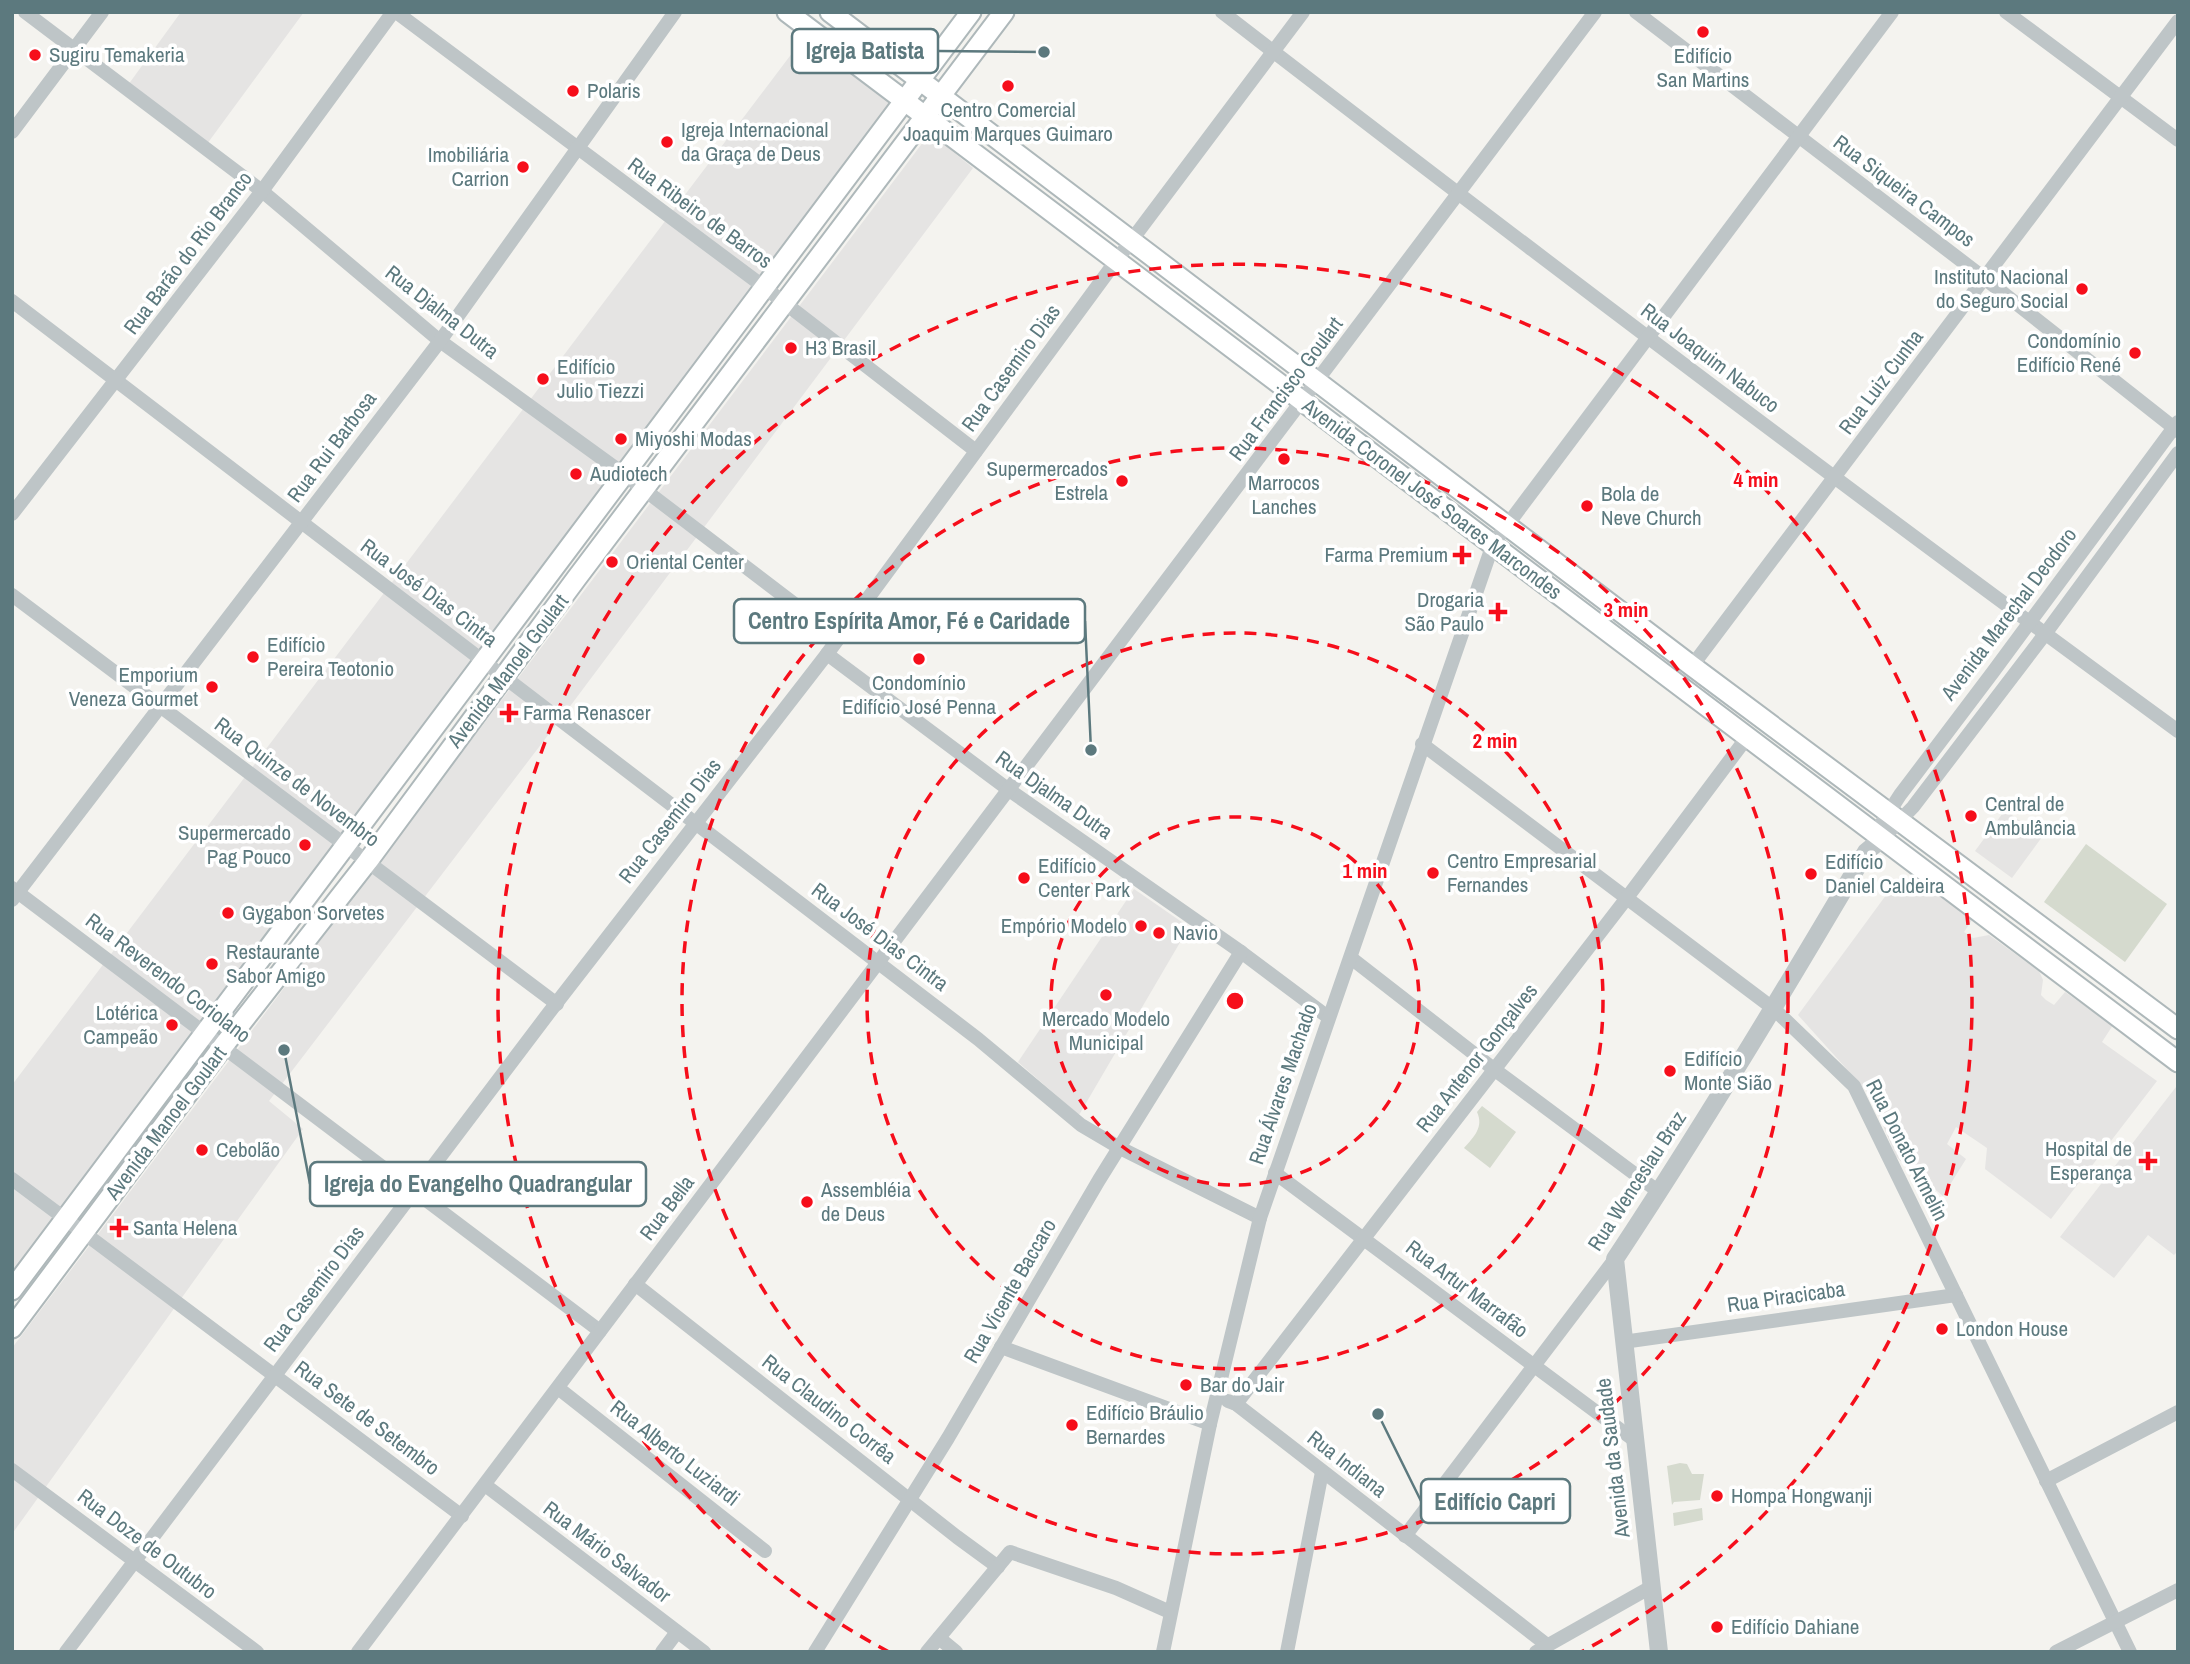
<svg xmlns="http://www.w3.org/2000/svg" width="2190" height="1664" font-family="'Archivo Narrow',sans-serif">
<style>
.built{fill:#e5e4e3}
.green{fill:#d5dace}
.lines{fill:none;stroke-linecap:round;stroke-linejoin:round}
.secondary-casing{stroke:#aeb8ba;stroke-width:23}
.minor{stroke:#bec5c7;stroke-width:14}
.tertiary{stroke:#bec5c7;stroke-width:18}
.secondary{stroke:#fff;stroke-width:19}
.ring{fill:none;stroke:#f60e1b;stroke-width:3.5;stroke-dasharray:12 9}
.poi-dot{fill:#f60e1b;stroke:#fff;stroke-width:2.5}
.labels{text-anchor:middle;stroke-width:7;stroke-linejoin:round;paint-order:stroke}
.poi-label{font-size:21px;fill:#5c797e;stroke:#fff;text-anchor:start}
.street-label{font-size:21px;fill:#5c797e;stroke:#fff}
.centre{fill:#f60e1b;stroke:#fff;stroke-width:3.5}
.ring-label{font-size:21px;text-anchor:middle;font-weight:bold;fill:#f60e1b;stroke:#fff;stroke-width:7;stroke-linejoin:round;paint-order:stroke}
.leader{fill:none;stroke:#5c797e;stroke-width:2.5}
.callout-dot{fill:#5c797e;stroke:#fff;stroke-width:2.5}
.callout{fill:#fff;stroke:#5c797e;stroke-width:2.5}
.callout-label{font-size:23px;text-anchor:middle;font-weight:bold;fill:#5c797e}
</style>
<rect width="100%" height="100%" fill="#f4f3ef"/>
<g class="built">
<path d="M181 12H304L207 144 128 85Z"/>
<path d="M805 36 891 103 12 1277V1085Z"/>
<path d="M930 133 973 168 568 709 269 1101 303 1129 12 1534V1348Z"/>
<path d="M2005 810 2042 837 2012 878 1975 851Z"/>
<path d="M1917 877 1972 920 1964 932 1973 938 1989 935 2039 971 2043 980 2041 995 2046 1000 2054 1005 2065 992 2113 1025 2102 1042 2157 1081 2051 1219 1985 1169 1987 1148 1956 1127 1947 1144 1966 1159 1943 1196 1896 1157 1871 1096 1798 1015 1892 887Z"/>
<path d="M1134 889 1189 927 1079 1115 1018 1062Z"/>
<path d="M2176 1087 2178 1088V1251L2174 1255 2148 1235 2114 1278 2060 1237Z"/>
</g>
<g class="green">
<path d="M2086 844 2167 904 2125 962 2044 902Z"/>
<path d="M1482 1106 1516 1132 1490 1168 1464 1148C1474 1137 1484 1127 1477 1112Z"/>
<path d="M1680 1463 1687 1464 1692 1474H1704L1700 1500 1674 1502 1672 1505 1667 1466Z"/>
<path d="M1702 1508 1703 1520 1674 1526 1673 1513Z"/>
</g>
<g class="lines">
<g class="secondary-casing">
<g id="secondary">
<path d="M787 12 2178 1062"/>
<path d="M830 12 1692 666 2178 1029"/>
<path d="M12 1290 971 12"/>
<path d="M12 1328 224 1045 368 861 576 579 1004 12"/>
</g>
</g>
<g class="minor">
<path d="M25 12 262 191 440 341 625 475 839 638"/>
<path d="M396 12 764 287 976 451"/>
<path d="M1222 12C1538 256 1856 496 2178 731"/>
<path d="M1636 12 1984 278 2178 431"/>
<path d="M2006 12 2178 140"/>
<path d="M12 132 102 12"/>
<path d="M12 301 978 1039 1081 1125 1120 1148 1260 1218"/>
<path d="M12 514 262 191 393 12"/>
<path d="M12 595 557 1004"/>
<path d="M827 654 1009 790 1241 952 1328 1017"/>
<path d="M1692 666 2178 21"/>
<path d="M1422 744 1774 1009 1854 1086 2130 1652"/>
<path d="M1876 832 1900 795 1993 672 2178 422"/>
<path d="M1883 838 1913 807 2045 634 2178 453"/>
<path d="M12 888 600 1331"/>
<path d="M12 900 440 341 675 12"/>
<path d="M1351 958 1495 1070 1659 1192"/>
<path d="M1275 1173 1634 1440"/>
<path d="M12 1179 462 1516"/>
<path d="M635 1284 957 1537 998 1567"/>
<path d="M1623 1342 1956 1295"/>
<path d="M1001 1347 1210 1424"/>
<path d="M558 1388 765 1551"/>
<path d="M1228 1401 1236 1404 1547 1645"/>
<path d="M1236 1404 1626 899 1748 736"/>
<path d="M12 1470 257 1652"/>
<path d="M2046 1481 2178 1412"/>
<path d="M485 1485 704 1652"/>
<path d="M1405 1536 1615 1259"/>
<path d="M939 1638 956 1652"/>
<path d="M66 1652 548 1014 827 654 1116 261 1303 12"/>
<path d="M358 1652 1595 12"/>
<path d="M662 1652 677 1632"/>
<path d="M815 1652 948 1438 1099 1180 1241 952"/>
<path d="M927 1652 1010 1552 1116 1588 1170 1612"/>
<path d="M1163 1652 1210 1424 1260 1218 1493 544 1892 12"/>
<path d="M1287 1652 1322 1472"/>
<path d="M1536 1652 1651 1587"/>
<path d="M2056 1652 2178 1590"/>
</g>
<path class="tertiary" d="M1659 1652 1615 1259C1703 1126 1785 990 1866 852L1883 838"/>
<use href="#secondary" class="secondary"/>
</g>
<g class="ring">
<circle cx="1235" cy="1001" r="184"/>
<circle cx="1235" cy="1001" r="368"/>
<circle cx="1235" cy="1001" r="553"/>
<path d="M889 1652A737 737 0 1 1 1581 1652"/>
</g>
<g class="poi-dot">
<circle cx="1703" cy="32" r="7"/>
<circle cx="35" cy="55" r="7"/>
<circle cx="1008" cy="86" r="7"/>
<circle cx="573" cy="91" r="7"/>
<circle cx="667" cy="142" r="7"/>
<circle cx="523" cy="167" r="7"/>
<circle cx="2082" cy="289" r="7"/>
<circle cx="791" cy="348" r="7"/>
<circle cx="2135" cy="353" r="7"/>
<circle cx="543" cy="379" r="7"/>
<circle cx="621" cy="439" r="7"/>
<circle cx="1284" cy="459" r="7"/>
<circle cx="576" cy="474" r="7"/>
<circle cx="1122" cy="481" r="7"/>
<circle cx="1587" cy="506" r="7"/>
<path d="M1458.5 544.5h7v7h7v7h-7v7h-7v-7h-7v-7h7z"/>
<circle cx="612" cy="562" r="7"/>
<path d="M1494.5 601.5h7v7h7v7h-7v7h-7v-7h-7v-7h7z"/>
<circle cx="253" cy="657" r="7"/>
<circle cx="919" cy="659" r="7"/>
<circle cx="212" cy="687" r="7"/>
<path d="M505.5 702.5h7v7h7v7h-7v7h-7v-7h-7v-7h7z"/>
<circle cx="1971" cy="816" r="7"/>
<circle cx="305" cy="845" r="7"/>
<circle cx="1433" cy="873" r="7"/>
<circle cx="1811" cy="874" r="7"/>
<circle cx="1024" cy="878" r="7"/>
<circle cx="228" cy="913" r="7"/>
<circle cx="1141" cy="926" r="7"/>
<circle cx="1159" cy="933" r="7"/>
<circle cx="212" cy="964" r="7"/>
<circle cx="1106" cy="995" r="7"/>
<circle cx="172" cy="1025" r="7"/>
<circle cx="1670" cy="1071" r="7"/>
<circle cx="202" cy="1150" r="7"/>
<path d="M2144.5 1150.5h7v7h7v7h-7v7h-7v-7h-7v-7h7z"/>
<circle cx="807" cy="1202" r="7"/>
<path d="M115.5 1217.5h7v7h7v7h-7v7h-7v-7h-7v-7h7z"/>
<circle cx="1942" cy="1329" r="7"/>
<circle cx="1186" cy="1385" r="7"/>
<circle cx="1072" cy="1425" r="7"/>
<circle cx="1717" cy="1496" r="7"/>
<circle cx="1717" cy="1627" r="7"/>
</g>
<g class="labels">
<g class="poi-label">
<text x="49" y="62">Sugiru Temakeria</text>
<text x="1703" y="63" text-anchor="middle">Edifício<tspan x="1703" dy="24">San Martins</tspan></text>
<text x="587" y="98">Polaris</text>
<text x="1008" y="117" text-anchor="middle">Centro Comercial<tspan x="1008" dy="24">Joaquim Marques Guimaro</tspan></text>
<text x="681" y="137">Igreja Internacional<tspan x="681" dy="24">da Graça de Deus</tspan></text>
<text x="509" y="162" text-anchor="end">Imobiliária<tspan x="509" dy="24">Carrion</tspan></text>
<text x="2068" y="284" text-anchor="end">Instituto Nacional<tspan x="2068" dy="24">do Seguro Social</tspan></text>
<text x="2121" y="348" text-anchor="end">Condomínio<tspan x="2121" dy="24">Edifício René</tspan></text>
<text x="805" y="355">H3 Brasil</text>
<text x="557" y="374">Edifício<tspan x="557" dy="24">Julio Tiezzi</tspan></text>
<text x="635" y="446">Miyoshi Modas</text>
<text x="1108" y="476" text-anchor="end">Supermercados<tspan x="1108" dy="24">Estrela</tspan></text>
<text x="590" y="481">Audiotech</text>
<text x="1284" y="490" text-anchor="middle">Marrocos<tspan x="1284" dy="24">Lanches</tspan></text>
<text x="1601" y="501">Bola de<tspan x="1601" dy="24">Neve Church</tspan></text>
<text x="1448" y="562" text-anchor="end">Farma Premium</text>
<text x="626" y="569">Oriental Center</text>
<text x="1484" y="607" text-anchor="end">Drogaria<tspan x="1484" dy="24">São Paulo</tspan></text>
<text x="267" y="652">Edifício<tspan x="267" dy="24">Pereira Teotonio</tspan></text>
<text x="198" y="682" text-anchor="end">Emporium<tspan x="198" dy="24">Veneza Gourmet</tspan></text>
<text x="919" y="690" text-anchor="middle">Condomínio<tspan x="919" dy="24">Edifício José Penna</tspan></text>
<text x="523" y="720">Farma Renascer</text>
<text x="1985" y="811">Central de<tspan x="1985" dy="24">Ambulância</tspan></text>
<text x="291" y="840" text-anchor="end">Supermercado<tspan x="291" dy="24">Pag Pouco</tspan></text>
<text x="1447" y="868">Centro Empresarial<tspan x="1447" dy="24">Fernandes</tspan></text>
<text x="1825" y="869">Edifício<tspan x="1825" dy="24">Daniel Caldeira</tspan></text>
<text x="1038" y="873">Edifício<tspan x="1038" dy="24">Center Park</tspan></text>
<text x="242" y="920">Gygabon Sorvetes</text>
<text x="1127" y="933" text-anchor="end">Empório Modelo</text>
<text x="1173" y="940">Navio</text>
<text x="226" y="959">Restaurante<tspan x="226" dy="24">Sabor Amigo</tspan></text>
<text x="158" y="1020" text-anchor="end">Lotérica<tspan x="158" dy="24">Campeão</tspan></text>
<text x="1106" y="1026" text-anchor="middle">Mercado Modelo<tspan x="1106" dy="24">Municipal</tspan></text>
<text x="1684" y="1066">Edifício<tspan x="1684" dy="24">Monte Sião</tspan></text>
<text x="2132" y="1156" text-anchor="end">Hospital de<tspan x="2132" dy="24">Esperança</tspan></text>
<text x="216" y="1157">Cebolão</text>
<text x="821" y="1197">Assembléia<tspan x="821" dy="24">de Deus</tspan></text>
<text x="133" y="1235">Santa Helena</text>
<text x="1956" y="1336">London House</text>
<text x="1200" y="1392">Bar do Jair</text>
<text x="1086" y="1420">Edifício Bráulio<tspan x="1086" dy="24">Bernardes</tspan></text>
<text x="1731" y="1503">Hompa Hongwanji</text>
<text x="1731" y="1634">Edifício Dahiane</text>
</g>
<g class="street-label">
<text transform="translate(1904 191) rotate(37)" y="7">Rua Siqueira Campos</text>
<text transform="translate(700 213) rotate(36)" y="7">Rua Ribeiro de Barros</text>
<text transform="translate(188 253) rotate(-53)" y="7">Rua Barão do Rio Branco</text>
<text transform="translate(442 312) rotate(38)" y="7">Rua Djalma Dutra</text>
<text transform="translate(1710 358) rotate(37)" y="7">Rua Joaquim Nabuco</text>
<text transform="translate(1011 368) rotate(-54)" y="7">Rua Casemiro Dias</text>
<text transform="translate(1881 382) rotate(-53)" y="7">Rua Luiz Cunha</text>
<text transform="translate(1286 389) rotate(-53)" y="7">Rua Francisco Goulart</text>
<text transform="translate(332 447) rotate(-53)" y="7">Rua Rui Barbosa</text>
<text transform="translate(1432 499) rotate(37)" y="7">Avenida Coronel José Soares Marcondes</text>
<text transform="translate(429 593) rotate(37)" y="7">Rua José Dias Cintra</text>
<text transform="translate(2009 614) rotate(-53)" y="7">Avenida Marechal Deodoro</text>
<text transform="translate(508 671) rotate(-53)" y="7">Avenida Manoel Goulart</text>
<text transform="translate(297 782) rotate(37)" y="7">Rua Quinze de Novembro</text>
<text transform="translate(1054 795) rotate(35)" y="7">Rua Djalma Dutra</text>
<text transform="translate(670 821) rotate(-52)" y="7">Rua Casemiro Dias</text>
<text transform="translate(880 937) rotate(37)" y="7">Rua José Dias Cintra</text>
<text transform="translate(168 978) rotate(37)" y="7">Rua Reverendo Coriolano</text>
<text transform="translate(1477 1058) rotate(-52)" y="7">Rua Antenor Gonçalves</text>
<text transform="translate(1283 1084) rotate(-71)" y="7">Rua Álvares Machado</text>
<text transform="translate(166 1123) rotate(-53)" y="7">Avenida Manoel Goulart</text>
<text transform="translate(1907 1150) rotate(63)" y="7">Rua Donato Armelin</text>
<text transform="translate(1637 1181) rotate(-57)" y="7">Rua Wenceslau Braz</text>
<text transform="translate(667 1208) rotate(-53)" y="7">Rua Bella</text>
<text transform="translate(314 1289) rotate(-53)" y="7">Rua Casemiro Dias</text>
<text transform="translate(1467 1289) rotate(37)" y="7">Rua Artur Marrafão</text>
<text transform="translate(1010 1291) rotate(-60)" y="7">Rua Vicente Baccaro</text>
<text transform="translate(1786 1297) rotate(-8)" y="7">Rua Piracicaba</text>
<text transform="translate(829 1409) rotate(38)" y="7">Rua Claudino Corrêa</text>
<text transform="translate(367 1418) rotate(37)" y="7">Rua Sete de Setembro</text>
<text transform="translate(675 1453) rotate(38)" y="7">Rua Alberto Luziardi</text>
<text transform="translate(1613 1458) rotate(-97)" y="7">Avenida da Saudade</text>
<text transform="translate(1347 1464) rotate(38)" y="7">Rua Indiana</text>
<text transform="translate(147 1544) rotate(37)" y="7">Rua Doze de Outubro</text>
<text transform="translate(607 1552) rotate(37)" y="7">Rua Mário Salvador</text>
</g>
</g>
<circle cx="1235" cy="1001" r="10" class="centre"/>
<g class="ring-label">
<text x="1756" y="487">4 min</text>
<text x="1626" y="617">3 min</text>
<text x="1495" y="748">2 min</text>
<text x="1365" y="878">1 min</text>
</g>
<path class="leader" d="M1044 52L938 51M1091 750L1085 621M284 1050L310 1184M1378 1414L1421 1501"/>
<g class="callout-dot">
<circle cx="1044" cy="52" r="7"/>
<circle cx="1091" cy="750" r="7"/>
<circle cx="284" cy="1050" r="7"/>
<circle cx="1378" cy="1414" r="7"/>
</g>
<g class="callout">
<rect x="792" y="29" width="146" height="44" rx="7"/>
<rect x="734" y="599" width="351" height="44" rx="7"/>
<rect x="310" y="1162" width="336" height="44" rx="7"/>
<rect x="1421" y="1479" width="149" height="44" rx="7"/>
</g>
<g class="callout-label">
<text x="865" y="59">Igreja Batista</text>
<text x="909" y="629">Centro Espírita Amor, Fé e Caridade</text>
<text x="478" y="1192">Igreja do Evangelho Quadrangular</text>
<text x="1495" y="1510">Edifício Capri</text>
</g>
<rect width="2190" height="1664" fill="none" stroke="#5c797e" stroke-width="28"/>
</svg>
